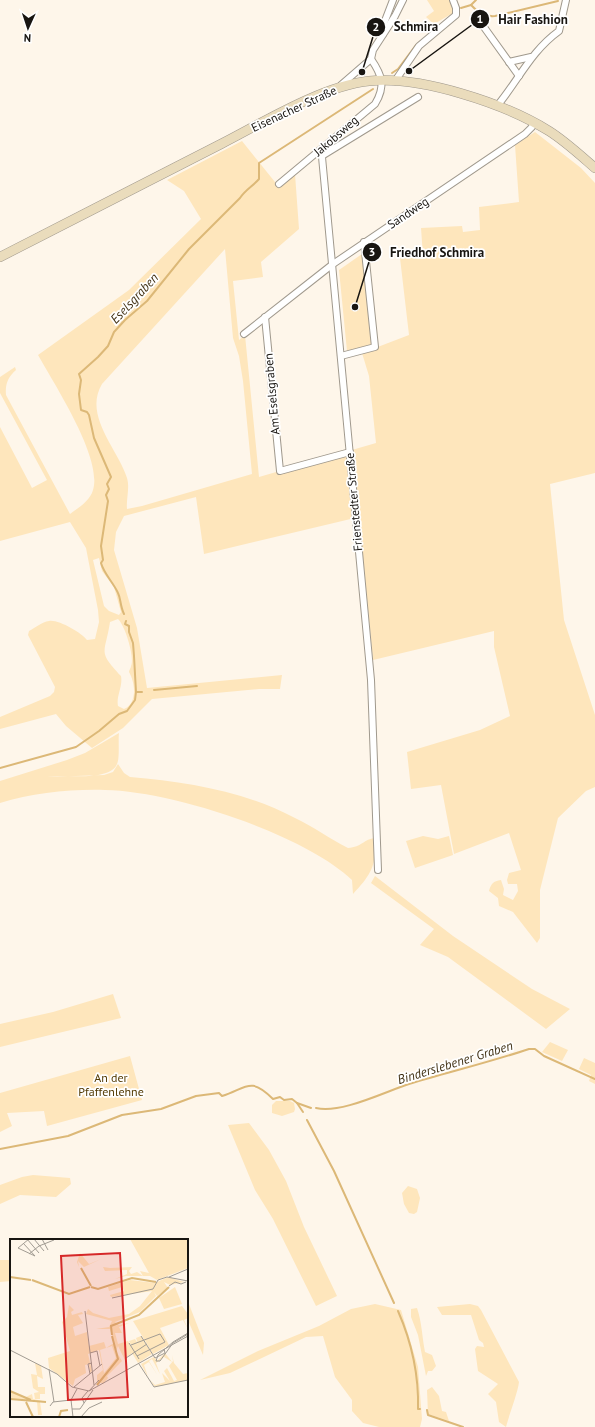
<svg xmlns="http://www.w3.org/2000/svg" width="595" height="1427" font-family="'PT Sans',sans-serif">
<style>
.green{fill:#fee6bc;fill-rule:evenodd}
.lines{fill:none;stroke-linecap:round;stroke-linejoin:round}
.stream{stroke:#dcb877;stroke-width:2}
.minor-casing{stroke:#a0998d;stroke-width:8}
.secondary-casing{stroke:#a0998d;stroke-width:10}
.minor{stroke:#fff;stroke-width:6}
.secondary{stroke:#eadcbc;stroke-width:9}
.labels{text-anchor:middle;stroke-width:3.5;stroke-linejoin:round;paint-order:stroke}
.street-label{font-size:12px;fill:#181511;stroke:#fff}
.park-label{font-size:12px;fill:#523a03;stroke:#fff}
.water-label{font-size:13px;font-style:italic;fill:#413114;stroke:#fff}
.inset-river{fill:none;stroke:#dcb877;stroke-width:2}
.inset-road{fill:none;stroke:#a29c93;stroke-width:1}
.view{fill:#d62828;fill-opacity:0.15;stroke:#d62828;stroke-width:2}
.inset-edge{fill:none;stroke:#181511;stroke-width:2}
.leader{fill:none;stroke:#181511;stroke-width:1.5}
.callout-dot{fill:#181511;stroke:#fff;stroke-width:1.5}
.mark-label{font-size:12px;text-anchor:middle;font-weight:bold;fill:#fff}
.callout-label{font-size:13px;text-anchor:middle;font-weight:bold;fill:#181511;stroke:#fff;stroke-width:3.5;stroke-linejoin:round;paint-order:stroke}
</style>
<rect width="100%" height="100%" fill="#fef6ea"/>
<g class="green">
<path d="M427 0H450L453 13 434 24 426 17 434 11Z"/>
<path d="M535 132 581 168 595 183V473L550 484 564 620 595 715V787L586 791 558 818 540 890V938L537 943 513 912 499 906 498 898 489 891C491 884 493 881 501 880L504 889 503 895 513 900 518 891 517 884H508L507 880 509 873 521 870 509 833 454 854 441 785 411 789 407 752 480 730 510 716 494 647V631L373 660 359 517 204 554 196 497 124 516 116 532 114 550 137 628 147 688 282 675 280 689H259L152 699 123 728 92 748 66 726 56 714 0 729V717L50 696 54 692 55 687 28 635 29 631C35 628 42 622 49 621 58 619 82 633 87 640L95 639 99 622 98 610 86 548 70 522 0 541V427L32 488 47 480 0 393V377L15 367 16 370C8 377 5 384 6 395L70 514C78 508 90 501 93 490 103 458 54 384 38 355L129 290 201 219 184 191 167 180 242 141 279 187 295 174 299 229 261 262 263 277 233 281 239 340 245 335 259 477 376 443 369 376 362 353 409 335 400 258 423 256 421 228 462 226 463 232 480 230 479 207 519 202 515 145ZM225 249 233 338 239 356 243 381 252 474 142 506 127 509C126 499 130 488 127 478 118 449 83 416 102 384ZM99 558 102 571 114 587 121 612 119 615 109 611 104 606 93 560ZM118 619C125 625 135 658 131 666 131 668 129 670 129 672 135 682 138 703 124 709L118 706C116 696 123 687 121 676 97 650 105 655 110 622Z"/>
<path d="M362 254 372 345 347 351 339 270Z"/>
<path d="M119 733C118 740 120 758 117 764 110 782 64 774 47 777L104 775 113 772 118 764 124 773 130 777C187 782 244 791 295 818 314 827 330 839 348 848 362 847 364 839 375 838 377 865 371 875 353 894L352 880C304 834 172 791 105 790 70 789 33 793 0 803V781L67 760 85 753Z"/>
<path d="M423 836 438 839 449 836 453 855 415 868 406 841Z"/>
<path d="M375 876 453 936 532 989 570 1009 546 1029 448 957 420 945 434 929 371 883Z"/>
<path d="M113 994 121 1018 0 1047V1024L53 1012Z"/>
<path d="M550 1042 568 1050 562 1061 542 1052Z"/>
<path d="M130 1056 142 1100 47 1126 44 1111 7 1113 12 1126 0 1132V1093Z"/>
<path d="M584 1058 595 1063V1084L589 1081 591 1075 579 1069Z"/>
<path d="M276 1101H290L294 1103 295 1109 294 1112 282 1116 272 1113V1105Z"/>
<path d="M249 1123 269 1150 286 1181 304 1227 337 1296 316 1306 273 1219 255 1190 228 1125Z"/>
<path d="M33 1175 70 1178 71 1184 56 1197 20 1195 0 1204V1185L22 1177Z"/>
<path d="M408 1186 417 1189 420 1198 417 1212 414 1214 409 1213 404 1204 402 1193Z"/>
<path d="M0 1260H11V1281L0 1282Z"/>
<path d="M187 1299 204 1343 203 1355 187 1318Z"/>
<path d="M375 1304 401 1310 418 1367 422 1419 420 1427H379L363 1423 352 1411V1400L335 1377 323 1336 306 1337 230 1373 200 1380 258 1351 319 1326 351 1309Z"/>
<path d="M470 1304 478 1306 481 1310 519 1382C518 1392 509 1415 506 1427L499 1422 496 1402 488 1394 498 1384 478 1371 475 1349 477 1346 484 1347 483 1343 479 1340 471 1315H442L437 1307Z"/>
<path d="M417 1308C422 1323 422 1337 425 1352L432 1355 436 1366 432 1371H428L426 1376 418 1335 411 1317V1309Z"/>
<path d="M432 1387 439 1396 442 1411 446 1412 449 1421 428 1414 427 1390Z"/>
</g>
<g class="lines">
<g class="stream">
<path d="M471 5 476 0"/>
<path d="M461 8 471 5C478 13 485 17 495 16L558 1"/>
<path d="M392 73 398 69 416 45"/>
<path d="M124 614C120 606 121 599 118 593 113 582 104 574 101 563L103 560 101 546 108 501 106 495 109 489 107 484 111 477 94 438 89 415 87 412 81 410 79 394 81 380 79 374 98 357 108 346 114 332 125 320 147 301 189 249 240 198C245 190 253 186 259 179V163L373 89"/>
<path d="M154 690 197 686"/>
<path d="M136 692H142"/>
<path d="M0 768 76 747 99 731 119 714 127 711 135 700 136 692 134 656 133 643 129 632V626L125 624 126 621"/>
<path d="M297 1103 303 1112"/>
<path d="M316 1108C341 1114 384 1092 409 1084 449 1072 490 1062 529 1049H535L544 1056 595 1079"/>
<path d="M307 1120 334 1171 394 1303"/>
<path d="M0 1149 68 1136 122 1115 161 1109 196 1096 219 1093 222 1096C247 1088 250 1076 273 1099L280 1097 284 1100 292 1099 297 1103 311 1108"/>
<path d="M398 1311C412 1343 419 1374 418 1409H420"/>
<path d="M427 1410 428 1415 463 1427"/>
</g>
<g class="minor-casing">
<g id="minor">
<path d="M481 23 519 76"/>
<path d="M383 34V26L393 0"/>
<path d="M509 62 531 57"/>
<path d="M395 81 419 46 456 15V8L453 0"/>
<path d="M341 85 371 59 373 50 395 16 403 0"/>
<path d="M497 106C518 81 531 51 559 31L566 0"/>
<path d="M334 138 322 157 371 680 378 870"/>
<path d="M325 154 418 97"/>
<path d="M279 184 375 104C386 86 382 75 371 59"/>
<path d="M265 317 280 471 350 452"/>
<path d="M244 334 333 264 525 134 532 127 533 122"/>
<path d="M341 356 375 347 364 242"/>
</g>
</g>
<g class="secondary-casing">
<path id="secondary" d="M0 257C74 219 147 182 221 144 264 122 322 86 369 81 421 76 504 103 549 131 565 141 580 155 595 168"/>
</g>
<use href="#minor" class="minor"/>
<use href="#secondary" class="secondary"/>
</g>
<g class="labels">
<g class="street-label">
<text transform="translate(294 109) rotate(-25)" y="4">Eisenacher Straße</text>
<text transform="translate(336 136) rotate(-41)" y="4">Jakobsweg</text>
<text transform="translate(408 213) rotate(-34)" y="4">Sandweg</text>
<text transform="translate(272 394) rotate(-95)" y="4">Am Eselsgraben</text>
<text transform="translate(354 502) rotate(-95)" y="4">Frienstedter Straße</text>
</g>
<g class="park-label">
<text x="111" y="1082">An der<tspan x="111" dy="14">Pfaffenlehne</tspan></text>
</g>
<g class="water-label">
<text transform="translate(134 298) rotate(-47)" y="5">Eselsgraben</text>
<text transform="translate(455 1062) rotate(-17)" y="5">Binderslebener Graben</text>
</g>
</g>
<g transform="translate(10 1239)">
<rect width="178" height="178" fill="#fef6ea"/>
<path d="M120 0H178V29L147 41 140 37H116L105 40 117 35V31L95 32 90 22 93 28 100 29 122 28 119 32 121 35 127 33 133 37 130 32 139 34ZM70 14 79 25 91 20 74 28 68 22 69 28 67 23ZM158 38 174 43 160 46 154 43 158 49 147 57 144 53 146 57 130 73 105 83 109 86 119 84 109 88 112 94H105L108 105 118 102 124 112 119 102 125 100 128 105 126 99 131 97 142 115 128 124 122 114 117 118 112 109 117 119 115 121 108 107 106 112 112 122 97 137 98 139 93 145 87 142V136L93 131 89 111 78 115 82 132 80 134 79 125 75 126 76 134 65 140 63 147 39 129 38 119 60 112 52 83 57 78 59 66 64 71 61 73 62 76 72 73 73 75 68 76 73 84 63 88 65 97 77 93 79 107 94 103 96 109 104 104 100 90H86L99 88 102 82 76 75 78 70 83 74 99 79 119 75 130 67 142 52 101 58 100 56 114 52 112 48 99 52 98 48 120 41 145 44ZM102 107 106 119 94 134 90 111ZM165 48 172 65 154 70 149 59ZM172 67 178 75V79L174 81 178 90 173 81 150 89 159 106 143 115 123 82ZM155 114 162 123 154 118 146 124 150 135 142 120 139 122 148 137 139 123 134 126 138 138 131 125 144 118 147 122ZM162 116 164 124 173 135 178 134V141L145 148 139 140 145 146 155 143 152 134 160 142 154 132 157 129 164 142 167 141 159 127 163 122ZM25 124 31 127 33 140 27 137 28 148H35V155H30V160H25L24 154 29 153 23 149 21 135 27 136ZM0 152 14 159 22 155 23 160 33 162 30 163 32 176H28L27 162 0 160Z" fill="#fee6bc" fill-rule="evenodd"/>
<path class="inset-river" d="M71 29 81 47M0 38 21 41M22 41 59 55 80 48M81 48 88 50 122 39 146 43M102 96 101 87 129 76 159 48M87 146 108 120 102 97M0 152 21 161M0 160 36 163M16 163 23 178M49 178 51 172 58 171"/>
<path class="inset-road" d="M17 0 29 14M19 0 8 9 25 17M24 0 34 12M32 0 38 11M13 4 25 17M19 15 29 7 44 1M159 38 178 30M159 47 165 43 171 45 176 43M102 59 143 50 148 41 157 38 178 42M75 72 84 146M178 94 163 103 148 116 146 122H150L163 104 178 95M131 97 145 119 155 114 154 110M119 104 129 120M121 106 150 95 155 103 127 117M0 111 47 135 62 148 79 152 178 97M80 114 87 112 90 127M116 119 137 105M129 125 144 148 178 141M39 130 44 163M80 135 78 125 82 124M64 148 92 125M79 152 89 141M74 164 72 159 78 152M40 167 43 163 61 161M62 170H70L83 151M63 178 61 161 67 150M71 178 79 169 92 163"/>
<path class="view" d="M110 14 118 158 58 161 51 17Z"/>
<rect width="178" height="178" class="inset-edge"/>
</g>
<path class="leader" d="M409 71L480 19M362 72L376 27M355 307L372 252"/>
<g class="callout-dot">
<circle cx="409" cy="71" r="4"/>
<circle cx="362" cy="72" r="4"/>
<circle cx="355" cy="307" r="4"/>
<circle cx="480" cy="19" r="10"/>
<circle cx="376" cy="27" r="10"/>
<circle cx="372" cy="252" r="10"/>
</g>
<g class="mark-label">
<text x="480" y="23">1</text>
<text x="376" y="31">2</text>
<text x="372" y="256">3</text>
</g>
<g class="callout-label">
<text x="533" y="24">Hair Fashion</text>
<text x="416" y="31">Schmira</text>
<text x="437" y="257">Friedhof Schmira</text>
</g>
<g transform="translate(28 28) rotate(183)" stroke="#ffffff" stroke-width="3" paint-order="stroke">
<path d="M0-3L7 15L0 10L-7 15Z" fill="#181511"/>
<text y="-6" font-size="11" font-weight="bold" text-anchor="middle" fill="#181511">N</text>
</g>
</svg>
